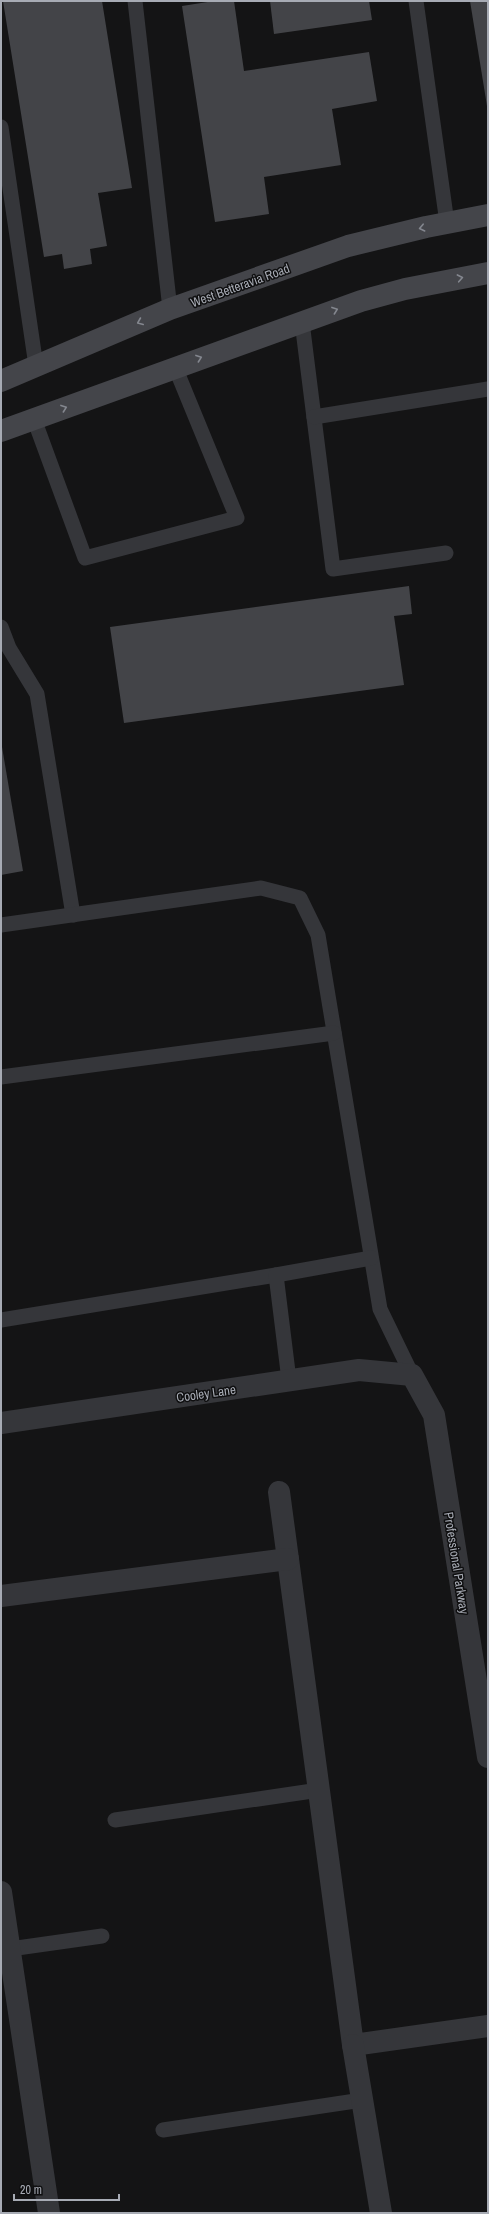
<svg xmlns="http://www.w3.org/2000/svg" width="489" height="2214" font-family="'Archivo Narrow',sans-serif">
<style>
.building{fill:#434448}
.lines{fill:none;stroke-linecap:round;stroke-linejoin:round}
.lane{stroke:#35363a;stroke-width:15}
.street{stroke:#35363a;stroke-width:22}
.secondary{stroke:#44454a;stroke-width:22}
.oneway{stroke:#84878f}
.labels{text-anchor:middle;stroke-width:3;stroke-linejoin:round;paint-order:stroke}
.street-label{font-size:13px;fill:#a7abb4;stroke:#0f0f10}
</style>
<rect width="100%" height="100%" fill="#141415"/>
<g class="building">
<path d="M3 1H102L132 188 98 193 107 246 90 249 92 264 64 269 62 254 44 257Z"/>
<path d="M214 1H234L244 71 369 52 377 101 332 109 341 165 264 177 269 214 215 222 182 6Z"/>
<path d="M270 1H369L372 20 274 34Z"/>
<path d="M470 1H488V106H487Z"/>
<path d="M409 586 412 614 394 616 404 685 124 723 110 627Z"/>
<path d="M1 741 23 871 1 875Z"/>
</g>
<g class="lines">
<g class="lane">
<path d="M135 1 170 309"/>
<path d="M416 1 447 223"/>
<path d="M1 127 36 366"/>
<path d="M302 322 333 569 446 553"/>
<path d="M314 417 488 389"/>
<path d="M34 419 85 558 237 518 175 367"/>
<path d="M1 627 9 648 37 694 73 915"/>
<path d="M1 925 261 888 300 898 318 935 380 1309 412 1375"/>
<path d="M1 1077 334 1033"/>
<path d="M1 1320 276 1275"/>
<path d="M289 1380 276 1275 371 1258"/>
<path d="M115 1820 319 1790"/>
<path d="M10 1949 102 1936"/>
<path d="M163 2130 362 2100"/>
</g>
<g class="street">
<path d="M1 1423 359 1370 412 1375 434 1415 488 1757"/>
<path d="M279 1492 353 2045 488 2026"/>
<path d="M1 1596 288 1559"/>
<path d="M1 1892 49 2213"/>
<path d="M353 2045 381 2213"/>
</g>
<g class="secondary">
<path d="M1 381 170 309 348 246 426 227 488 215"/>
<path d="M1 431 361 301 405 289 488 273"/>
</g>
</g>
<defs><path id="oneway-chevron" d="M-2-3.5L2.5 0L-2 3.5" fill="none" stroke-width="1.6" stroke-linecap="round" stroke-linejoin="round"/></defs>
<g class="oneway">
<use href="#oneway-chevron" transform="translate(422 228) rotate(167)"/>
<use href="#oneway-chevron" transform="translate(460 278) rotate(-11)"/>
<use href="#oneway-chevron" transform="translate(335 310) rotate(-20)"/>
<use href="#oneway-chevron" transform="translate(140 322) rotate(157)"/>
<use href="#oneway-chevron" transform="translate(199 358) rotate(-20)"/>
<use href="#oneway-chevron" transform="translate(64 408) rotate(-20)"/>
</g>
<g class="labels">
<g class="street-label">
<text transform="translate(240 285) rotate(-20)" y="5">West Betteravia Road</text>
<text transform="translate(206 1393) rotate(-8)" y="5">Cooley Lane</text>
<text transform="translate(457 1563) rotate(81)" y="5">Professional Parkway</text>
</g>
</g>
<rect width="489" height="2214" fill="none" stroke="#a7abb4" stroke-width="4"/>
<path d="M14 2194v6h105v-6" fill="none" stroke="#a7abb4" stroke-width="2"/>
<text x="20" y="2194" font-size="12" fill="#a7abb4" stroke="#0f0f10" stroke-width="3" paint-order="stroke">20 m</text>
</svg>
